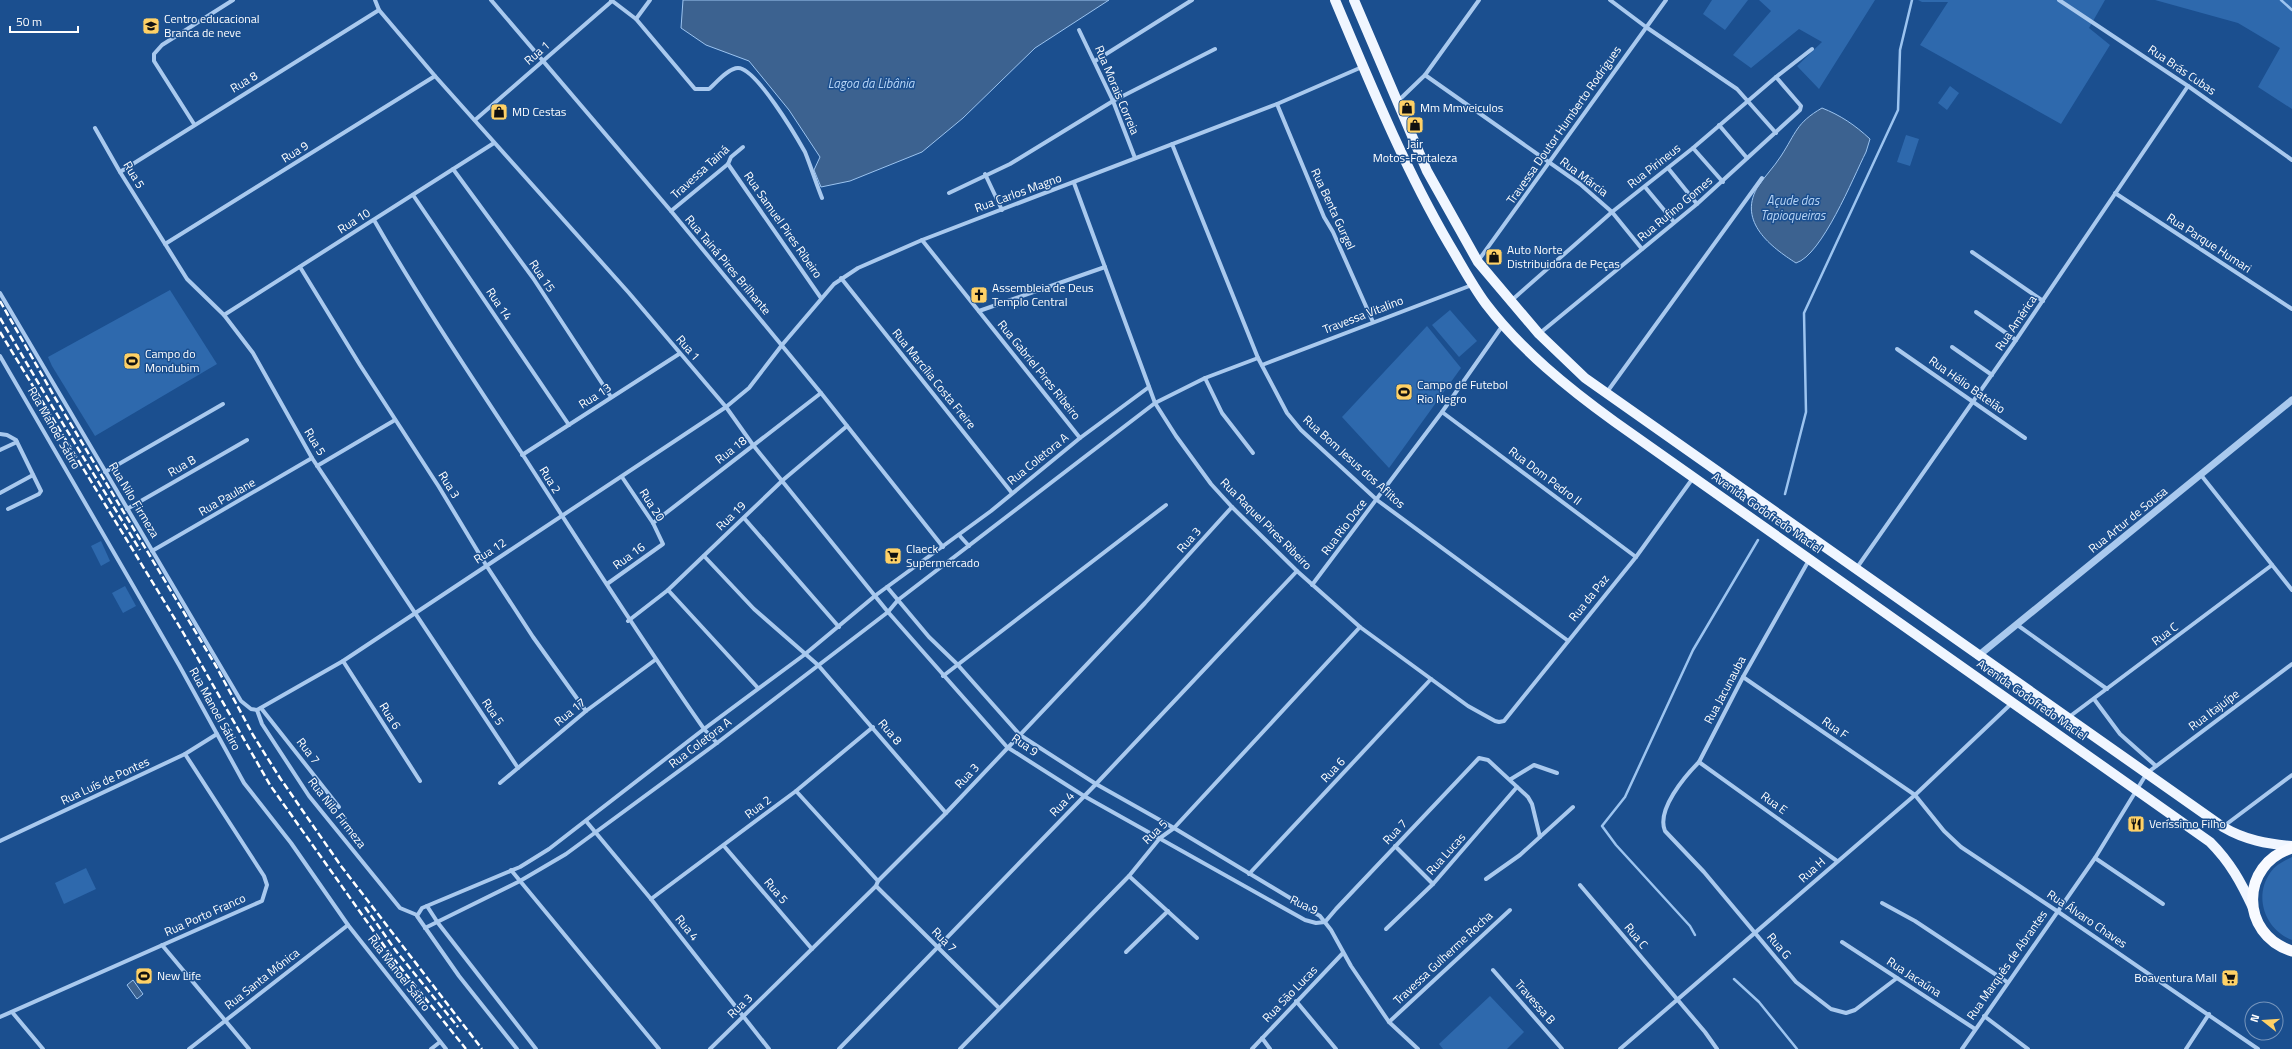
<svg xmlns="http://www.w3.org/2000/svg" width="2292" height="1049" font-family="'Titillium Web',sans-serif">
<style>
.green{fill:#2e69ad}
.water{fill:#3c6290;stroke:#9cc4f0}
.lines{fill:none;stroke-linecap:round;stroke-linejoin:round}
.stream{stroke:#9cc4f0;stroke-width:2.5}
.minor{stroke:#a9c9ee;stroke-width:4}
.tertiary{stroke:#a9c9ee;stroke-width:7}
.primary{stroke:#f0f6ff;stroke-width:10}
.trunk{stroke:#f8faff;stroke-width:11}
.rail{stroke:#fff;stroke-width:2.5;stroke-dasharray:7 3;stroke-linecap:butt}
.labels{text-anchor:middle;stroke-width:3;stroke-linejoin:round;paint-order:stroke}
.poi-label{font-size:12px;fill:#fff;stroke:#1b4f8f;text-anchor:start}
.street-label{font-size:12px;fill:#fff;stroke:#1b4f8f}
.water-label{font-size:13px;font-style:italic;fill:#b5d3f5;stroke:#1b4f8f}
</style>
<rect width="100%" height="100%" fill="#1b4f8f"/>
<g class="green">
<path d="M1712 0H1748L1725 30 1703 14Z"/>
<path d="M1759 0H1875L1819 89 1797 66 1822 42 1799 29 1751 68 1733 55 1771 11Z"/>
<path d="M1918 0H2105L2089 28 2110 45 2061 124 1920 45 1948 2H1922Z"/>
<path d="M2155 0H2292V109L2258 87 2280 48 2238 23Z"/>
<path d="M1950 86 1959 93 1947 110 1938 103Z"/>
<path d="M1906 135 1919 139 1910 166 1897 162Z"/>
<path d="M170 290 217 364 95 436 52 366 48 357Z"/>
<path d="M1450 310 1477 341 1459 357 1432 325Z"/>
<path d="M1427 326 1461 368 1389 468 1342 417Z"/>
<path d="M101 541 110 561 101 566 91 546Z"/>
<path d="M125 586 136 606 123 613 112 593Z"/>
<path d="M2292 857V940C2266 930 2253 898 2270 873 2275 865 2284 861 2292 857Z"/>
<path d="M86 868 96 889 64 904 55 883Z"/>
<path d="M1490 996 1524 1032 1507 1049H1443L1439 1044Z"/>
</g>
<g class="water">
<path d="M683 0H1109L1035 48 963 118 922 152 850 181 821 187 814 170 820 157 789 110 749 61 706 45 681 28Z"/>
<path d="M1822 108C1840 115 1855 125 1870 139L1866 152C1853 178 1822 255 1796 263 1771 247 1738 222 1757 188 1764 177 1774 167 1781 156 1796 133 1796 123 1822 108Z"/>
<path d="M133 980 143 994 137 999 127 985Z"/>
</g>
<g class="lines">
<g class="stream">
<path d="M2281 0 2292 10"/>
<path d="M1785 494 1806 412 1804 313 1898 110 1900 50 1912 0"/>
<path d="M1695 935 1690 926 1616 845 1602 826 1625 797 1693 650 1758 540"/>
<path d="M1734 979 1759 1002 1797 1049"/>
</g>
<g class="minor">
<path d="M375 0 379 10 435 76 629 293 726 407 753 445 888 612 1007 747 1084 796 1305 920 1316 923 1325 922"/>
<path d="M491 0 671 211 821 393 943 547"/>
<path d="M611 0 636 19 695 89H709C716 83 728 68 738 68 756 68 796 136 805 152 811 167 816 183 822 198"/>
<path d="M1610 0 1646 27 1737 89 1776 133"/>
<path d="M2059 0 2188 86 2292 160"/>
<path d="M636 19 650 0"/>
<path d="M1079 30 1113 101 1135 158"/>
<path d="M1095 61 1192 0"/>
<path d="M1425 75 1580 184 1612 212 1642 249"/>
<path d="M1398 101 1425 75 1479 0"/>
<path d="M1277 104 1324 217 1333 232 1373 322"/>
<path d="M475 120 612 1"/>
<path d="M194 124 154 61V54L162 45 233 0"/>
<path d="M1719 125 1747 158"/>
<path d="M95 128 120 172 187 279 224 315 253 353 312 458 518 768"/>
<path d="M1172 144 1258 358 1287 413 1301 430 1377 500 1567 640"/>
<path d="M1693 148 1723 182"/>
<path d="M728 164 821 298"/>
<path d="M1668 168 1697 204"/>
<path d="M453 169 533 278 611 397"/>
<path d="M120 172 379 10"/>
<path d="M985 174 1002 210"/>
<path d="M1074 183 1155 403 1176 436 1211 484 1232 507 1297 571 1360 627 1468 706 1495 721 1499 722 1504 721 1636 557 1693 478"/>
<path d="M1645 187 1674 222"/>
<path d="M949 193 1010 164 1113 101 1215 49"/>
<path d="M2115 193 2292 309"/>
<path d="M413 195 569 425"/>
<path d="M671 211 728 164 731 157 743 147"/>
<path d="M374 220C420 300 471 376 521 452 581 545 640 638 704 729L717 743"/>
<path d="M922 240 1080 438"/>
<path d="M165 244 435 76"/>
<path d="M1972 252 2043 301"/>
<path d="M1478 261 1666 0"/>
<path d="M300 267 360 365 439 487 486 565 533 637 586 711"/>
<path d="M841 278 1012 493"/>
<path d="M0 293 241 701 251 709 257 710 343 661 726 407 749 388 782 345 834 284 858 268 922 240 1277 104 1362 67"/>
<path d="M1512 300 1612 212 1693 148 1776 77 1812 49"/>
<path d="M979 311 1105 267"/>
<path d="M1976 312 2016 340"/>
<path d="M224 315 494 143"/>
<path d="M1540 333 1697 204 1800 110 1801 106 1776 77"/>
<path d="M1952 347 1992 375"/>
<path d="M1897 349 2025 438"/>
<path d="M0 356 179 665 244 783 291 843 348 925 446 1049"/>
<path d="M1262 365 1472 285"/>
<path d="M1205 378 1222 413 1253 453"/>
<path d="M1607 392 1762 178"/>
<path d="M1442 412 1636 557"/>
<path d="M0 434 7 435 16 440 41 491 39 494 8 509"/>
<path d="M0 450 17 442"/>
<path d="M522 455 679 354"/>
<path d="M317 466 395 420"/>
<path d="M105 472 223 404"/>
<path d="M2201 475 2292 590"/>
<path d="M0 493 33 475"/>
<path d="M127 509 247 440"/>
<path d="M744 518 839 627"/>
<path d="M653 523 821 393"/>
<path d="M959 535 969 546"/>
<path d="M152 551 312 458"/>
<path d="M704 556 754 609 818 665 946 813"/>
<path d="M1809 560 1743 677 1699 762C1685 776 1656 810 1665 831L1704 872 1796 982 1831 1009 1846 1013 1855 1010 1897 978"/>
<path d="M1856 569 2016 340 2188 86"/>
<path d="M607 584 663 544 653 523 622 477"/>
<path d="M1312 585 1442 412 1503 325"/>
<path d="M887 587 929 637 957 664 1020 735 1096 784 1174 828 1320 916 1331 930 1351 966 1389 1022 1418 1049"/>
<path d="M668 590 758 688"/>
<path d="M628 621 668 590 783 480 847 426"/>
<path d="M2016 624 2107 689"/>
<path d="M343 661 420 781"/>
<path d="M943 676 1166 505"/>
<path d="M1743 677 1915 795 1944 831 1961 847 2057 911 2258 1049"/>
<path d="M2094 699 2120 734 2156 766"/>
<path d="M261 708 339 807"/>
<path d="M257 710 262 724 309 796 400 908 417 915"/>
<path d="M2069 717 2272 565"/>
<path d="M1699 762 1837 861"/>
<path d="M1511 779 1534 765 1557 773"/>
<path d="M500 783 586 711 655 660"/>
<path d="M796 791 878 881"/>
<path d="M586 821 651 899 769 1049"/>
<path d="M2224 826 2292 775"/>
<path d="M0 841 185 754 217 734"/>
<path d="M724 846 812 949"/>
<path d="M1395 846 1433 884"/>
<path d="M2095 858 2163 904"/>
<path d="M511 870 659 1049"/>
<path d="M1249 874 1431 679"/>
<path d="M1129 876 1197 938"/>
<path d="M1486 879 1520 855 1573 807"/>
<path d="M1580 885 1705 1032 1717 1049"/>
<path d="M876 886 999 1008"/>
<path d="M651 899 796 791 873 727"/>
<path d="M1882 903 1915 921 2007 982"/>
<path d="M427 906 438 923 536 1049"/>
<path d="M1325 922 1336 909 1479 758 1488 760 1528 797 1532 804 1540 837"/>
<path d="M425 928 520 881 566 854 717 743 888 612 898 600 1155 403 1205 378 1258 358"/>
<path d="M1386 929 1433 884 1517 787"/>
<path d="M1842 942 1975 1029"/>
<path d="M162 945 249 1049"/>
<path d="M1126 952 1168 911"/>
<path d="M1493 970 1562 1049"/>
<path d="M1296 1001 1336 1049"/>
<path d="M12 1012 43 1049"/>
<path d="M1984 1016 2028 1049"/>
<path d="M0 1017 262 901 267 885 264 876 185 754"/>
<path d="M1389 1022 1510 910"/>
<path d="M1262 1038 1270 1049"/>
<path d="M189 1049 348 925"/>
<path d="M431 1049 440 1042"/>
<path d="M517 1049 459 976 417 916 422 908 520 867 549 849 704 729 804 655 876 595 991 511 1080 438 1149 387"/>
<path d="M710 1049 876 886 878 881 946 813 1145 603 1232 507"/>
<path d="M839 1049 1096 784 1297 571"/>
<path d="M960 1049 1129 876 1160 838 1174 828 1360 627"/>
<path d="M1252 1049 1343 953"/>
<path d="M1620 1049 1915 795 2013 702"/>
<path d="M1962 1049 2095 858 2147 773 2292 664"/>
<path d="M2186 1049 2209 1014"/>
</g>
<path class="tertiary" d="M1978 656 2292 400"/>
<g class="primary">
<path d="M1335 0C1370 83 1404 167 1449 244 1461 264 1472 285 1486 304 1521 350 1568 388 1615 422L2210 842C2230 862 2241 882 2253 908"/>
<path d="M1354 0 1427 171 1478 262 1539 334 1585 378 2223 827C2245 840 2267 844 2292 846"/>
</g>
<path class="trunk" d="M2292 848C2240 864 2239 934 2292 951"/>
<g class="rail">
<path d="M0 301 54 396 216 666 253 735 280 778 341 866 482 1049"/>
<path d="M0 318 49 401 140 550"/>
<path d="M0 332 181 629 270 785 392 957 466 1049"/>
<path d="M365 907 396 951 458 1027"/>
</g>
</g>
<defs>
<g id="school-square" transform="scale(0.9)"><rect x="-9" y="-9" width="18" height="18" rx="4" fill="#ffd166" stroke="#1b4f8f"/><path d="M0-5L7-2L0 1L-7-2ZM-4 1L0 2.5L4 1V4Q0 6-4 4Z" fill="#111"/></g>
<g id="shop-square" transform="scale(0.9)"><rect x="-9" y="-9" width="18" height="18" rx="4" fill="#ffd166" stroke="#1b4f8f"/><path d="M-5-2.5h2.3a2.7 3.5 0 0 1 5.4 0H5L5.5 6h-11ZM-1.5-2.5h3a1.5 2.3 0 0 0-3 0Z" fill="#111"/></g>
<g id="church-square" transform="scale(0.9)"><rect x="-9" y="-9" width="18" height="18" rx="4" fill="#ffd166" stroke="#1b4f8f"/><path d="M-1.2-6h2.4v3.5h3.3v2.4h-3.3V6h-2.4V-.1h-3.3v-2.4h3.3Z" fill="#111"/></g>
<g id="stadium-square" transform="scale(0.9)"><rect x="-9" y="-9" width="18" height="18" rx="4" fill="#ffd166" stroke="#1b4f8f"/><path d="M0-5a6.5 5 0 1 0 0 10a6.5 5 0 1 0 0-10ZM-3.5-1.8h7v3.6h-7Z" fill="#111"/></g>
<g id="supermarket-square" transform="scale(0.9)"><rect x="-9" y="-9" width="18" height="18" rx="4" fill="#ffd166" stroke="#1b4f8f"/><path d="M-6-5.5h2.5l.6 2H6L4.5 2H-2.5L-4.4-4H-6ZM-1.5 3.2a1.3 1.3 0 1 0 .1 0ZM3 3.2a1.3 1.3 0 1 0 .1 0Z" fill="#111"/></g>
<g id="restaurant-square" transform="scale(0.9)"><rect x="-9" y="-9" width="18" height="18" rx="4" fill="#ffd166" stroke="#1b4f8f"/><path d="M-5-6h1v4h1v-4h1v4h1v-4h1v5L-1.5 .5V6h-2V.5L-5-1ZM5-6V6H3V1.5H1.5Q1.5-4 5-6Z" fill="#111"/></g>
</defs>
<g fill-rule="evenodd">
<use href="#school-square" x="151" y="26"/>
<use href="#shop-square" x="1407" y="108"/>
<use href="#shop-square" x="499" y="112"/>
<use href="#shop-square" x="1415" y="125"/>
<use href="#shop-square" x="1494" y="257"/>
<use href="#church-square" x="979" y="295"/>
<use href="#stadium-square" x="132" y="361"/>
<use href="#stadium-square" x="1404" y="392"/>
<use href="#supermarket-square" x="893" y="556"/>
<use href="#restaurant-square" x="2136" y="824"/>
<use href="#stadium-square" x="144" y="976"/>
<use href="#supermarket-square" x="2230" y="978"/>
</g>
<g class="labels">
<g class="poi-label">
<text x="164" y="23">Centro educacional<tspan x="164" dy="14">Branca de neve</tspan></text>
<text x="1420" y="112">Mm Mmveiculos</text>
<text x="512" y="116">MD Cestas</text>
<text x="1415" y="148" text-anchor="middle">Jair<tspan x="1415" dy="14">Motos-Fortaleza</tspan></text>
<text x="1507" y="254">Auto Norte<tspan x="1507" dy="14">Distribuidora de Peças</tspan></text>
<text x="992" y="292">Assembleia de Deus<tspan x="992" dy="14">Templo Central</tspan></text>
<text x="145" y="358">Campo do<tspan x="145" dy="14">Mondubim</tspan></text>
<text x="1417" y="389">Campo de Futebol<tspan x="1417" dy="14">Rio Negro</tspan></text>
<text x="906" y="553">Claeck<tspan x="906" dy="14">Supermercado</tspan></text>
<text x="2149" y="828">Veríssimo Filho</text>
<text x="157" y="980">New Life</text>
<text x="2217" y="982" text-anchor="end">Boaventura Mall</text>
</g>
<g class="street-label">
<text transform="translate(537 53) rotate(-41)" y="4">Rua 1</text>
<text transform="translate(2182 70) rotate(34)" y="4">Rua Brás Cubas</text>
<text transform="translate(244 82) rotate(-31)" y="4">Rua 8</text>
<text transform="translate(1117 90) rotate(67)" y="4">Rua Morais Correia</text>
<text transform="translate(1564 125) rotate(-55)" y="4">Travessa Doutor Humberto Rodrigues</text>
<text transform="translate(295 152) rotate(-32)" y="4">Rua 9</text>
<text transform="translate(1654 166) rotate(-38)" y="4">Rua Pirineus</text>
<text transform="translate(700 172) rotate(-42)" y="4">Travessa Tainá</text>
<text transform="translate(134 175) rotate(59)" y="4">Rua 5</text>
<text transform="translate(1584 177) rotate(37)" y="4">Rua Márcia</text>
<text transform="translate(1018 193) rotate(-20)" y="4">Rua Carlos Magno</text>
<text transform="translate(1333 209) rotate(65)" y="4">Rua Benta Gurgel</text>
<text transform="translate(1675 209) rotate(-40)" y="4">Rua Rufino Gomes</text>
<text transform="translate(354 221) rotate(-32)" y="4">Rua 10</text>
<text transform="translate(783 225) rotate(55)" y="4">Rua Samuel Pires Ribeiro</text>
<text transform="translate(2209 243) rotate(33)" y="4">Rua Parque Humari</text>
<text transform="translate(728 265) rotate(50)" y="4">Rua Tainá Pires Brilhante</text>
<text transform="translate(542 276) rotate(56)" y="4">Rua 15</text>
<text transform="translate(499 304) rotate(56)" y="4">Rua 14</text>
<text transform="translate(1363 315) rotate(-21)" y="4">Travessa Vitalino</text>
<text transform="translate(2016 323) rotate(-56)" y="4">Rua América</text>
<text transform="translate(688 348) rotate(49)" y="4">Rua 1</text>
<text transform="translate(1039 370) rotate(51)" y="4">Rua Gabriel Pires Ribeiro</text>
<text transform="translate(934 379) rotate(51)" y="4">Rua Marcília Costa Freire</text>
<text transform="translate(1967 385) rotate(35)" y="4">Rua Hélio Batelão</text>
<text transform="translate(595 396) rotate(-33)" y="4">Rua 13</text>
<text transform="translate(54 428) rotate(60)" y="4">Rua Manoel Sátiro</text>
<text transform="translate(315 442) rotate(59)" y="4">Rua 5</text>
<text transform="translate(731 450) rotate(-38)" y="4">Rua 18</text>
<text transform="translate(1038 459) rotate(-39)" y="4">Rua Coletora A</text>
<text transform="translate(1354 462) rotate(42)" y="4">Rua Bom Jesus dos Aflitos</text>
<text transform="translate(182 466) rotate(-30)" y="4">Rua B</text>
<text transform="translate(1545 476) rotate(37)" y="4">Rua Dom Pedro II</text>
<text transform="translate(550 480) rotate(58)" y="4">Rua 2</text>
<text transform="translate(449 485) rotate(58)" y="4">Rua 3</text>
<text transform="translate(227 497) rotate(-30)" y="4">Rua Paulane</text>
<text transform="translate(134 500) rotate(59)" y="4">Rua Nilo Firmeza</text>
<text transform="translate(652 505) rotate(57)" y="4">Rua 20</text>
<text transform="translate(1767 513) rotate(35)" y="4">Avenida Godofredo Maciel</text>
<text transform="translate(731 516) rotate(-44)" y="4">Rua 19</text>
<text transform="translate(2128 520) rotate(-39)" y="4">Rua Artur de Sousa</text>
<text transform="translate(1266 524) rotate(45)" y="4">Rua Raquel Pires Ribeiro</text>
<text transform="translate(1344 527) rotate(-53)" y="4">Rua Rio Doce</text>
<text transform="translate(1189 540) rotate(-48)" y="4">Rua 3</text>
<text transform="translate(490 551) rotate(-33)" y="4">Rua 12</text>
<text transform="translate(629 556) rotate(-36)" y="4">Rua 16</text>
<text transform="translate(1589 598) rotate(-51)" y="4">Rua da Paz</text>
<text transform="translate(2165 634) rotate(-37)" y="4">Rua C</text>
<text transform="translate(1725 690) rotate(-62)" y="4">Rua Jacunauba</text>
<text transform="translate(2032 700) rotate(35)" y="4">Avenida Godofredo Maciel</text>
<text transform="translate(215 709) rotate(61)" y="4">Rua Manoel Sátiro</text>
<text transform="translate(2214 710) rotate(-37)" y="4">Rua Itajuípe</text>
<text transform="translate(493 712) rotate(56)" y="4">Rua 5</text>
<text transform="translate(570 712) rotate(-39)" y="4">Rua 17</text>
<text transform="translate(390 716) rotate(58)" y="4">Rua 6</text>
<text transform="translate(1835 728) rotate(35)" y="4">Rua F</text>
<text transform="translate(890 732) rotate(50)" y="4">Rua 8</text>
<text transform="translate(700 743) rotate(-37)" y="4">Rua Coletora A</text>
<text transform="translate(1025 745) rotate(35)" y="4">Rua 9</text>
<text transform="translate(308 751) rotate(52)" y="4">Rua 7</text>
<text transform="translate(1333 770) rotate(-47)" y="4">Rua 6</text>
<text transform="translate(967 776) rotate(-47)" y="4">Rua 3</text>
<text transform="translate(105 781) rotate(-25)" y="4">Rua Luís de Pontes</text>
<text transform="translate(1774 803) rotate(36)" y="4">Rua E</text>
<text transform="translate(1062 804) rotate(-46)" y="4">Rua 4</text>
<text transform="translate(758 807) rotate(-37)" y="4">Rua 2</text>
<text transform="translate(337 813) rotate(52)" y="4">Rua Nilo Firmeza</text>
<text transform="translate(1155 832) rotate(-44)" y="4">Rua 5</text>
<text transform="translate(1395 832) rotate(-47)" y="4">Rua 7</text>
<text transform="translate(1446 854) rotate(-48)" y="4">Rua Lucas</text>
<text transform="translate(1812 870) rotate(-42)" y="4">Rua H</text>
<text transform="translate(776 891) rotate(50)" y="4">Rua 5</text>
<text transform="translate(1304 905) rotate(25)" y="4">Rua 9</text>
<text transform="translate(205 915) rotate(-24)" y="4">Rua Porto Franco</text>
<text transform="translate(2087 919) rotate(34)" y="4">Rua Álvaro Chaves</text>
<text transform="translate(687 928) rotate(51)" y="4">Rua 4</text>
<text transform="translate(1636 936) rotate(50)" y="4">Rua C</text>
<text transform="translate(944 940) rotate(45)" y="4">Rua 7</text>
<text transform="translate(1779 946) rotate(50)" y="4">Rua G</text>
<text transform="translate(1443 958) rotate(-43)" y="4">Travessa Gulherme Rocha</text>
<text transform="translate(2007 965) rotate(-55)" y="4">Rua Marquês de Abrantes</text>
<text transform="translate(399 973) rotate(52)" y="4">Rua Manoel Sátiro</text>
<text transform="translate(1914 977) rotate(33)" y="4">Rua Jacaúna</text>
<text transform="translate(262 979) rotate(-38)" y="4">Rua Santa Mônica</text>
<text transform="translate(1290 994) rotate(-46)" y="4">Rua São Lucas</text>
<text transform="translate(1535 1002) rotate(49)" y="4">Travessa B</text>
<text transform="translate(740 1006) rotate(-44)" y="4">Rua 3</text>
</g>
<g class="water-label">
<text x="871" y="88">Lagoa da Libânia</text>
<text x="1793" y="205">Açude das<tspan x="1793" dy="15">Tapioqueiras</tspan></text>
</g>
</g>
<g transform="translate(2264 1021) rotate(287)"><circle r="19" fill="#1b4f8f" stroke="#7695bc"/>
<path d="M0-3L7 15L0 10L-7 15Z" fill="#ffd166"/>
<text y="-6" font-size="11" font-weight="bold" text-anchor="middle" fill="#ffffff">N</text>
</g>
<path d="M10 26v6h68v-6" fill="none" stroke="#ffffff" stroke-width="2"/>
<text x="16" y="26" font-size="12" fill="#ffffff" stroke="#1b4f8f" stroke-width="3" paint-order="stroke">50 m</text>
</svg>
